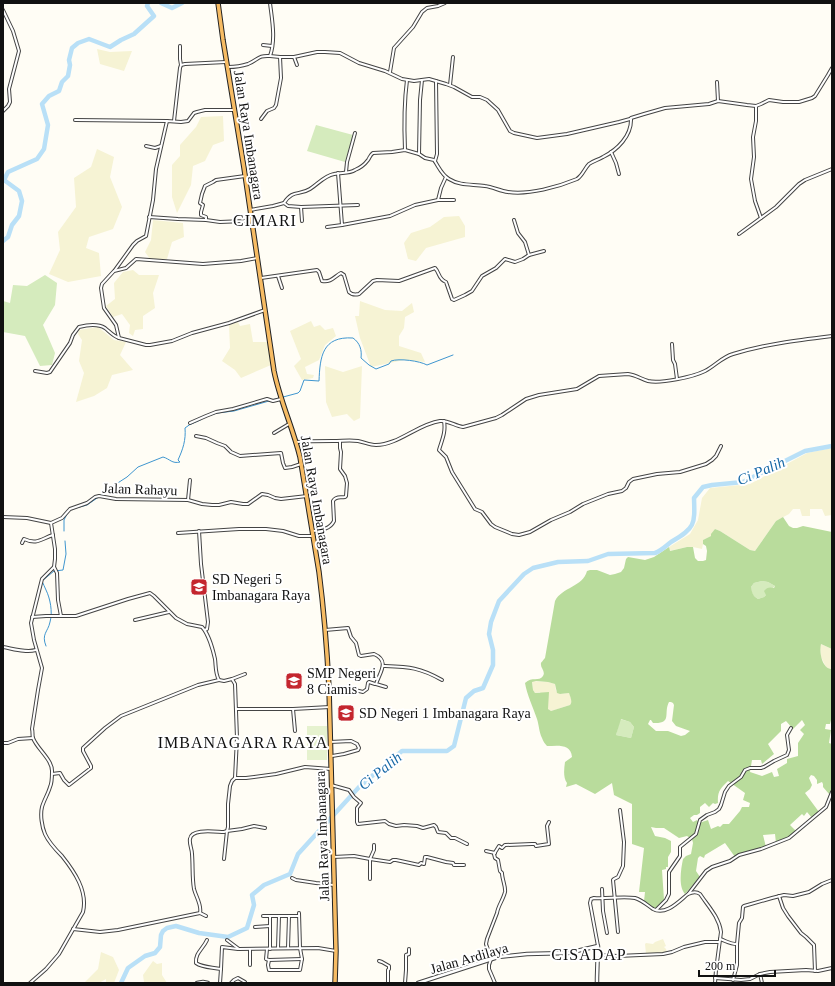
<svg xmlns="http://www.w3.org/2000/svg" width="835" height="986" font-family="'Times New Roman',serif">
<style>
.farmland{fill:#f6f3d4}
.green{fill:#d5ebbd}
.forest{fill:#b9dc9c;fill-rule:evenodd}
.pitch{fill:#e6f2cf}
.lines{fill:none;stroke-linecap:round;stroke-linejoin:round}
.stream{stroke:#3f96cf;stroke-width:1}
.river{stroke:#b9e0f7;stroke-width:4.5}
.minor-casing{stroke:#444;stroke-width:4}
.tertiary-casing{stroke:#444;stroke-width:4.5}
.trunk-casing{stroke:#222;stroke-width:5.5}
.minor{stroke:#fff;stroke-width:2}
.tertiary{stroke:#fff;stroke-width:2.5}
.trunk{stroke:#f7bc64;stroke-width:3.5}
.labels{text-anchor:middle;stroke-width:4;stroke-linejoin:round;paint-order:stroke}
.street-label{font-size:14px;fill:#111;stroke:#fff}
.poi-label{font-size:14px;fill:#111;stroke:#fff;text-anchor:start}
.water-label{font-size:15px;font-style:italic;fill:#1768a6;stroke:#fff}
.quarter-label{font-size:16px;letter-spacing:1px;fill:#111;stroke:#fff}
</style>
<rect width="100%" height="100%" fill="#fffdf5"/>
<g class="farmland">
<path d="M97 49 110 52 132 51 124 71 100 64Z"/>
<path d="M223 116 224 141 213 145 205 161 193 166 191 185 177 213 172 197V165L180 156V145L196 127 201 117Z"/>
<path d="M97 149 114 157 110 177 122 207 113 229 89 237 86 248 99 253 101 276 68 282 49 274 60 250 58 232 76 207 74 178 91 167Z"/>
<path d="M459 216 465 226V237L426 248 416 261 408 259 404 243 411 233 430 227 444 217Z"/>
<path d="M153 220 183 223 184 237 172 242 167 259H150L145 252 151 240Z"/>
<path d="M133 270 139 275H159L153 293 155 308 143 316V329L135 330 133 336 129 333 130 325 122 314 113 317 106 306 115 299 114 283 123 272Z"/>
<path d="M360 301 385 310 402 311 412 303 414 312 405 317 404 328 399 336V346L421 353 425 362 404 360 371 367 360 338 355 316H359Z"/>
<path d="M311 321 314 327 320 325 325 330 333 328 336 336 325 345 319 360 305 367 307 374 314 375 313 378 302 380 294 366 301 359 290 331Z"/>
<path d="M238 322 240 326 250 324 253 342H267L271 365 241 378 235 370 222 361 230 348 229 325Z"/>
<path d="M98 327 114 340 126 342 120 355 133 370 112 375 107 388 94 396 76 402 84 373 79 361 82 340 78 334 79 330Z"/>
<path d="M325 366 343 372 362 366 360 418 354 421 347 414 332 417 326 402Z"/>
<path d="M832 448V515L825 516 822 509H810V516H802L800 509H793L789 514 776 521 755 551 750 550 720 531 715 529 711 536 703 540V544L702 549 693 547H687L669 551V547L690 534 698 520 702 498 710 488 750 484 807 453Z"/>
<path d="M821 644 832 649V669H830L826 667 821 657 820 646Z"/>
<path d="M532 681 548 682 555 684 556 691 560 694 569 693 572 701 570 705 551 711 548 709 540 692 535 693 533 690Z"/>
<path d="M663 939 666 946 664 947 666 949 667 952 646 954 645 944 646 943 653 944 655 942Z"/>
<path d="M101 952 113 957 119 970 114 983H106V979L99 983H84L98 969Z"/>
<path d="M153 961 157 964 162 963V975L167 983H143L144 982 143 975Z"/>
</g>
<g class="green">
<path d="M316 125 353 135 345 162 307 151Z"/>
<path d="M45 275 57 283 55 305 43 325 55 353 52 365 40 366 25 336 3 332V301L10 303 13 285 27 286Z"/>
<path d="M762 581 768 582 775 586 764 597 758 599C753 596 751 593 751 587L754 583Z"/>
<path d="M620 719 630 722 634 727 631 738 616 735Z"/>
</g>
<path class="forest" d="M783 517 789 526 793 528H797L803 526 832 532V649L821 644C819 652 822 669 832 669V716L830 724H826L825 729 831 730 829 743 832 744V789L829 794 823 787V784L822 782 817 784V780L814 776 811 775 809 778 812 785 810 789 805 793 819 812 812 818 807 812 804 816 802 814 790 825 797 832 791 837 776 843 775 834 763 835 766 847 735 857 725 843 705 855 704 858 700 856 698 858 696 871 700 877 685 894C678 886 681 869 683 859L686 856 691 854 693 843 692 839 687 836 679 838 664 828H656L651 827 655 836 665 838 671 841V852L668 857V867H666V869L662 870 664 900 657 908 654 909 644 901 645 892H639L644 848 632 844V804L614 795 612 783 595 794 576 784 566 787 567 783C563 778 564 769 565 762L572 757C571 743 557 746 547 746 545 744 543 741 542 738 539 732 539 725 537 719 533 707 527 695 525 683 532 676 539 682 543 676 546 671 540 668 541 663 541 663 544 659 545 658L555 601C562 587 583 587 587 571L590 570H597L610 575 615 574 621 572 624 568 626 559 628 557 645 560 654 557 669 547 670 551 687 547H693L695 558 698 561H703L706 560 707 551 706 546 703 544V540L711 536V534L715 529 720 531 750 550 755 551 776 521ZM762 581 768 582 775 586 774 588C770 587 767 587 764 591L766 595 764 597 758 599C753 596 752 593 751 587L754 583ZM536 681 548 682 555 684 557 693 560 694 569 693C570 697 573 701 570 705L551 711 548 709 549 692 535 693 533 690 532 682ZM669 702H671L673 703 674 705 672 721 676 726 690 731 685 735 681 736 668 731H656L648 724 650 720H651L653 723C673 724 663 713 669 702ZM621 719 630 722 634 727 631 738 616 735ZM802 720 805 725 800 730 804 734 798 743V756L787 759V763L777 769 779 776 774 777 772 772 762 776 750 772 752 760H761L762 764 774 754 768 744 781 731V724L786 721 793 729ZM728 781 745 793 743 800 750 803 749 807H742L740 811 729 824H723L720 827 718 826 711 829 708 820 699 823 697 820 693 822 690 818 694 815H697L700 813V807L705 803 709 807 713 803 715 804 718 803C717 791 721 788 728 781Z"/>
<rect class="pitch" x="307" y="726" width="20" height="34"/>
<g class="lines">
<g class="stream">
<path d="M272 400 298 393 300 391 304 380 319 381C320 357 322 336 353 338 360 343 362 350 361 358L369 365 376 369 389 364 391 361C399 358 420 361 427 365L453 355"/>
<path d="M208 416 217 413 234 411 269 401"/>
<path d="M76 508 87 505 103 494 113 486 127 477 138 467 163 457C170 459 172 464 180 462L178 460C183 449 186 440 185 428 190 423 199 422 205 417"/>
<path d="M64 531V520L68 512"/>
<path d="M46 646C41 634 48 632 50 622 53 612 50 598 46 590 45 587 43 584 42 581L54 571 63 570 66 554 65 541"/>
</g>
<g class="river">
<path d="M161 3 172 8 182 3"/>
<path d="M3 241 8 237 12 225 19 216 22 201 19 191 4 180 8 172 37 159 44 149 48 125 42 104 49 96 59 91 62 82 68 76 70 65 69 60 72 48 78 43 89 39 110 47 121 40 134 34 154 16 147 6 148 3"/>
<path d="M121 983 128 968 145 956 155 953 160 947 161 935 163 931 167 928 176 926 199 933 228 937 247 928 254 905 252 895 264 885 290 874 298 854 360 786 402 751H447L454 746 466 698 474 691 483 688 493 665V650L489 634 491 622 499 601 524 574 533 568 558 562 588 561 608 554 655 553C661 551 666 546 671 542 695 528 695 525 694 498L703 487 712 485 743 482 805 451 832 446"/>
</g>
<g class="minor-casing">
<g id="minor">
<path d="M3 10 13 31 19 51 9 89 10 102 8 106 3 111"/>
<path d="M263 45 272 46"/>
<path d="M180 46V59L181 65"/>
<path d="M270 56 280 57H294L317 52H325L340 53 359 63 385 71 402 79 414 81 429 79 446 84 454 87 472 97H480L487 100 498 110 510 131 514 133 537 138 567 134 619 122 630 119"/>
<path d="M294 57 297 65"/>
<path d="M228 67C235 67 242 66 248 64 258 60 258 55 270 56 276 39 272 20 270 3"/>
<path d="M390 72 394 48 413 27 422 12 427 8 438 6 445 3"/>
<path d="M717 82 718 101"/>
<path d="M450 85 453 57"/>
<path d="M756 106V121L753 137 754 157 751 179 755 201 761 218"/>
<path d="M261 119 267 111 274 108 276 105 281 78 280 57"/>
<path d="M75 120 167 121"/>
<path d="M174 121 180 68 181 65 185 64 226 62"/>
<path d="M146 146 155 148 161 146"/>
<path d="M405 150C404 127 404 103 407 80"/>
<path d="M611 152 616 163 619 174"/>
<path d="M419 154 420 100 422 80"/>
<path d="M435 161 437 154 436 81"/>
<path d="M346 172 347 162 355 133"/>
<path d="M338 173 342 225 390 216 415 205 438 200H454"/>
<path d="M438 200 441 188 446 177"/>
<path d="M284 203C293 189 299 196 310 189 318 184 324 176 334 174 341 172 349 174 355 170 360 168 365 164 368 160 370 157 370 155 373 153L392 152 405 150 419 154 425 158 434 160C439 167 441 174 449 179 460 186 472 184 485 186 493 187 500 191 508 192 529 195 558 187 577 179 583 175 584 169 589 164 593 161 598 160 603 157 617 150 632 136 631 118L644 114 665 108 709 104 718 101 747 105 756 106 761 104 769 100 783 102H799L812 98 815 96 828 75 832 68"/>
<path d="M301 207 302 221"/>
<path d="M250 210 273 206 284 203 288 206 301 207 358 205"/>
<path d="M149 217 178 219 206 220 220 222 244 221 252 220"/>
<path d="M206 220V217L201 215V212L203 205 200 203 202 194 205 186 213 182 216 180 245 176"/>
<path d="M514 220 518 233 525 242 529 255"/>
<path d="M327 227 342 225"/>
<path d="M739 234 776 207 799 184 805 180 832 169"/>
<path d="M257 258 241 261 203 264 136 259 126 268 114 271 102 284 101 288 104 308 116 325 119 338 146 345H150L172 341 192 333 229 323 265 310"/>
<path d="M115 270 133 245 137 241 146 236 153 200 156 169 167 121 181 122 188 121 194 113 197 112 205 110H235"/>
<path d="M278 276 282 288"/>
<path d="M261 278 317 270 319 272 322 281C331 283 335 276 341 273L344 275 349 292C352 295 355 295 359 294L373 281 377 280 399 281 435 268C440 273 438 279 446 282L452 299 454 300 465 295 472 291 482 276 496 268 505 259 515 262 523 259 529 255 544 251"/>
<path d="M672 344 673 360 675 364 677 379"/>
<path d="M35 371 47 373 50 372 70 343 73 335 79 327C87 325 97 323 105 328 110 332 113 336 119 338"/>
<path d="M444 421C446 432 442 440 439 450L446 457 452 472 475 509 482 512 491 524 495 527 512 534 519 535 530 532 551 520 570 512 583 504 608 494 622 491 626 488 629 482 633 479 657 474 680 472 706 464 712 460 716 456 721 446"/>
<path d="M190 423 206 416 216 412 233 409 267 399 273 401 281 399"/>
<path d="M274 433 289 424"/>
<path d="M196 436 206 438 217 443 225 446 231 452 240 456 281 453 283 463 285 468 292 467 301 464"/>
<path d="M297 442C309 441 321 441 333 441 342 441 350 440 358 441 364 442 370 445 376 445 398 445 418 424 440 421 448 420 455 426 463 427L496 418 502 415 526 399 539 395 577 389 599 376 628 374C636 375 641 379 648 381 660 384 693 377 705 371 715 366 722 357 733 354 765 344 799 340 832 336"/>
<path d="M188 500 190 480"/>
<path d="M3 517 27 518 51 523"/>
<path d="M199 531 201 564 208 622 207 629 205 630"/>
<path d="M313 531C322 530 330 529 334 521L333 501C336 496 340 498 345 497L346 496 347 483 345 476 340 469 341 452 340 448V441"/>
<path d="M178 533 239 529H266L283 531 299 536H313"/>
<path d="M22 543 24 539C37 545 41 539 53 535"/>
<path d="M54 567 57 573 58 600 61 616"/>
<path d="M32 617 46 616H76L128 599 150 593 154 596 176 618 187 624 202 627C208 633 213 650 215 659 216 666 215 673 219 680L224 681 232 679 235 684 237 738 235 778"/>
<path d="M135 620 169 612"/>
<path d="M325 630 348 628 351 637 356 643 359 655 361 656 374 654C390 661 380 672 376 684L386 687"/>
<path d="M3 647C14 649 26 653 36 650"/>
<path d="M383 666C409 667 419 667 442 680"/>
<path d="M232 679 245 674"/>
<path d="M330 692 355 690 363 692 367 689 368 683 369 682 375 684"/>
<path d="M236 709H293L330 707"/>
<path d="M293 709 295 731"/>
<path d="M330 742 351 741 357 744 359 748 358 750 344 754 332 756"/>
<path d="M3 743H8L18 739 33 738"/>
<path d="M52 774 60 773 64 780 69 785 91 768V766L83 751V748L105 728 121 716 198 685 219 680"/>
<path d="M331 785 349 790 354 797 361 803 357 808V822L358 824 385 821 389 824 396 826 404 825 417 826 423 828 434 825 436 827 438 832 446 833 451 838H455L467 844"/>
<path d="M374 845V850L370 859 390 862 393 860H396L419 865 421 863 424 864 425 857H427L446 862 453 863 454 865H464"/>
<path d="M486 851 495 853"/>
<path d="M333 857 354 856 370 859V879"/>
<path d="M224 859 227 831 242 829 254 826 265 828"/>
<path d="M292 878 296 880 316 883 334 885"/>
<path d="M602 889 603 911 607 933"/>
<path d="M689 893 706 871 712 867 730 861 739 855 761 849 789 838 826 807 832 792"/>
<path d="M779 896 783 908 788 916 801 933 806 937 814 945 815 971"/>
<path d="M656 910 666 900 669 894V872L680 856V847L696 834 700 820 707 815 715 812 719 809 721 805 725 792 729 786 741 777 745 770 750 768H761L764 767 774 761 787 755 789 750 787 735 791 728"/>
<path d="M200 913 206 916"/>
<path d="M263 916H299"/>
<path d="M270 916V949"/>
<path d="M255 927 270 926"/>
<path d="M73 929 100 932 118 930 200 913C202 905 196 897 194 889 192 878 193 866 192 854 192 849 189 844 190 839 191 828 216 832 224 832L227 831 228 827V804L230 786 232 781 235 778H246L276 774 305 767 331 769"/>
<path d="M618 932 613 880 614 879 618 877 623 866 624 842 620 810"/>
<path d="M720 939C726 941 730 944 737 944L739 923 742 918 743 907 744 906 772 898 784 895 793 896 809 892 822 884 832 880"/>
<path d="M207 940C203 949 195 953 196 963 203 968 212 967 221 969L220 983"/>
<path d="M227 940 239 949 318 948 336 951"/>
<path d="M598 946 590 903 591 899 594 898C607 899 622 896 635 898 642 900 647 905 653 909 666 916 679 901 688 894 692 892 696 891 700 894 708 906 719 917 721 932L716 970 715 983"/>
<path d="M278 948 279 916"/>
<path d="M288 948 289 916"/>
<path d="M250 949V965"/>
<path d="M267 949 266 959 269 960 268 965 269 970H300L302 959 300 948 299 913"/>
<path d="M598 955 618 956 663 954 672 952 684 947 705 942H719"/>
<path d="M269 960 302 959"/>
<path d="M379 961 382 962 389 966V969L388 970V983"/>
<path d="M221 969 222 947 238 949"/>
<path d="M760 974 762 983"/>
<path d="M715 978 741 980 750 979 760 974 770 972 806 970 818 971 832 968"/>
<path d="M733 980 737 965V944"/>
<path d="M30 983 46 969 59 954 83 912C88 891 74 871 62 856 56 850 49 843 45 834 42 827 40 815 42 807 44 800 48 794 50 787 52 783 52 777 52 772 53 760 37 749 33 738 32 735 33 732 32 729L38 690 42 668 34 640 31 623 42 579 54 567 55 559V549L51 523 62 518 70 509 87 503 95 497 99 496 116 499 188 500 202 504 212 505H219L231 502 243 504H248L262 494 268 495 275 498 281 499 307 496"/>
<path d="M231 983 234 980 238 978 245 982"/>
<path d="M405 983 406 970V955L409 954V949"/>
<path d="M495 983 489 969V965L491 959 486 944 487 939 497 913C498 906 503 900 505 892 506 887 502 879 502 873L500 871 498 860 495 858 494 854 499 846 502 848 505 845 532 844H535L536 846 549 844 547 826 549 822"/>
</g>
</g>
<g class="tertiary-casing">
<g id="tertiary">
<path d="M197 983 203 982 208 983"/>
<path d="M418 983 498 957 527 954 568 953 598 946 597 978V983"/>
</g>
</g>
<g class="trunk-casing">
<path id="trunk" d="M218 3 223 40 244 168 274 371C280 401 293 428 300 457 306 495 313 534 319 572 324 611 327 649 329 688L336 951 335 983"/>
</g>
<use href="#minor" class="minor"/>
<use href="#tertiary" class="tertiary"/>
<use href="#trunk" class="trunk"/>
</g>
<defs>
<g id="school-square" transform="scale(0.9)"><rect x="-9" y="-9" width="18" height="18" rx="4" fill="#c4262e" stroke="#fff"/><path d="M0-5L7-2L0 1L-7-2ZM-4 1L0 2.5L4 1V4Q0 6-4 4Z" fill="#fff"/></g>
</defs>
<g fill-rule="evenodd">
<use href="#school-square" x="199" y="587"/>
<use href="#school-square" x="294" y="681"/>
<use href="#school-square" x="346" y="713"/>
</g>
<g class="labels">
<g class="street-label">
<text transform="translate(249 135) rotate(81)" y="5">Jalan Raya Imbanagara</text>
<text transform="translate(140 489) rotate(2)" y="5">Jalan Rahayu</text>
<text transform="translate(317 500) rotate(80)" y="5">Jalan Raya Imbanagara</text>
<text transform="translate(322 836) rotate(-92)" y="5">Jalan Raya Imbanagara</text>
<text transform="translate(469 958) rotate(-16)" y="5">Jalan Ardilaya</text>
</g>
<g class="poi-label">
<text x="212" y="584">SD Negeri 5<tspan x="212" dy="16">Imbanagara Raya</tspan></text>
<text x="307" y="678">SMP Negeri<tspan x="307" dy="16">8 Ciamis</tspan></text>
<text x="359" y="718">SD Negeri 1 Imbanagara Raya</text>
</g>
<g class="water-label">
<text transform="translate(761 471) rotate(-23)" y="5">Ci Palih</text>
<text transform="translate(380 771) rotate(-39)" y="5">Ci Palih</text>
</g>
<g class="quarter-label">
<text x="265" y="226">CIMARI</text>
<text x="243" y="748">IMBANAGARA RAYA</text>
<text x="589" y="960">CISADAP</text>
</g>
</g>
<rect width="835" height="986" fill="none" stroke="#111111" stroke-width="8"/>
<path d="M699 970v6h76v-6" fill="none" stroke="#111111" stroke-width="2"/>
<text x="705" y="970" font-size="12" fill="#111111" stroke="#ffffff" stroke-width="3" paint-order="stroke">200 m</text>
</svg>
